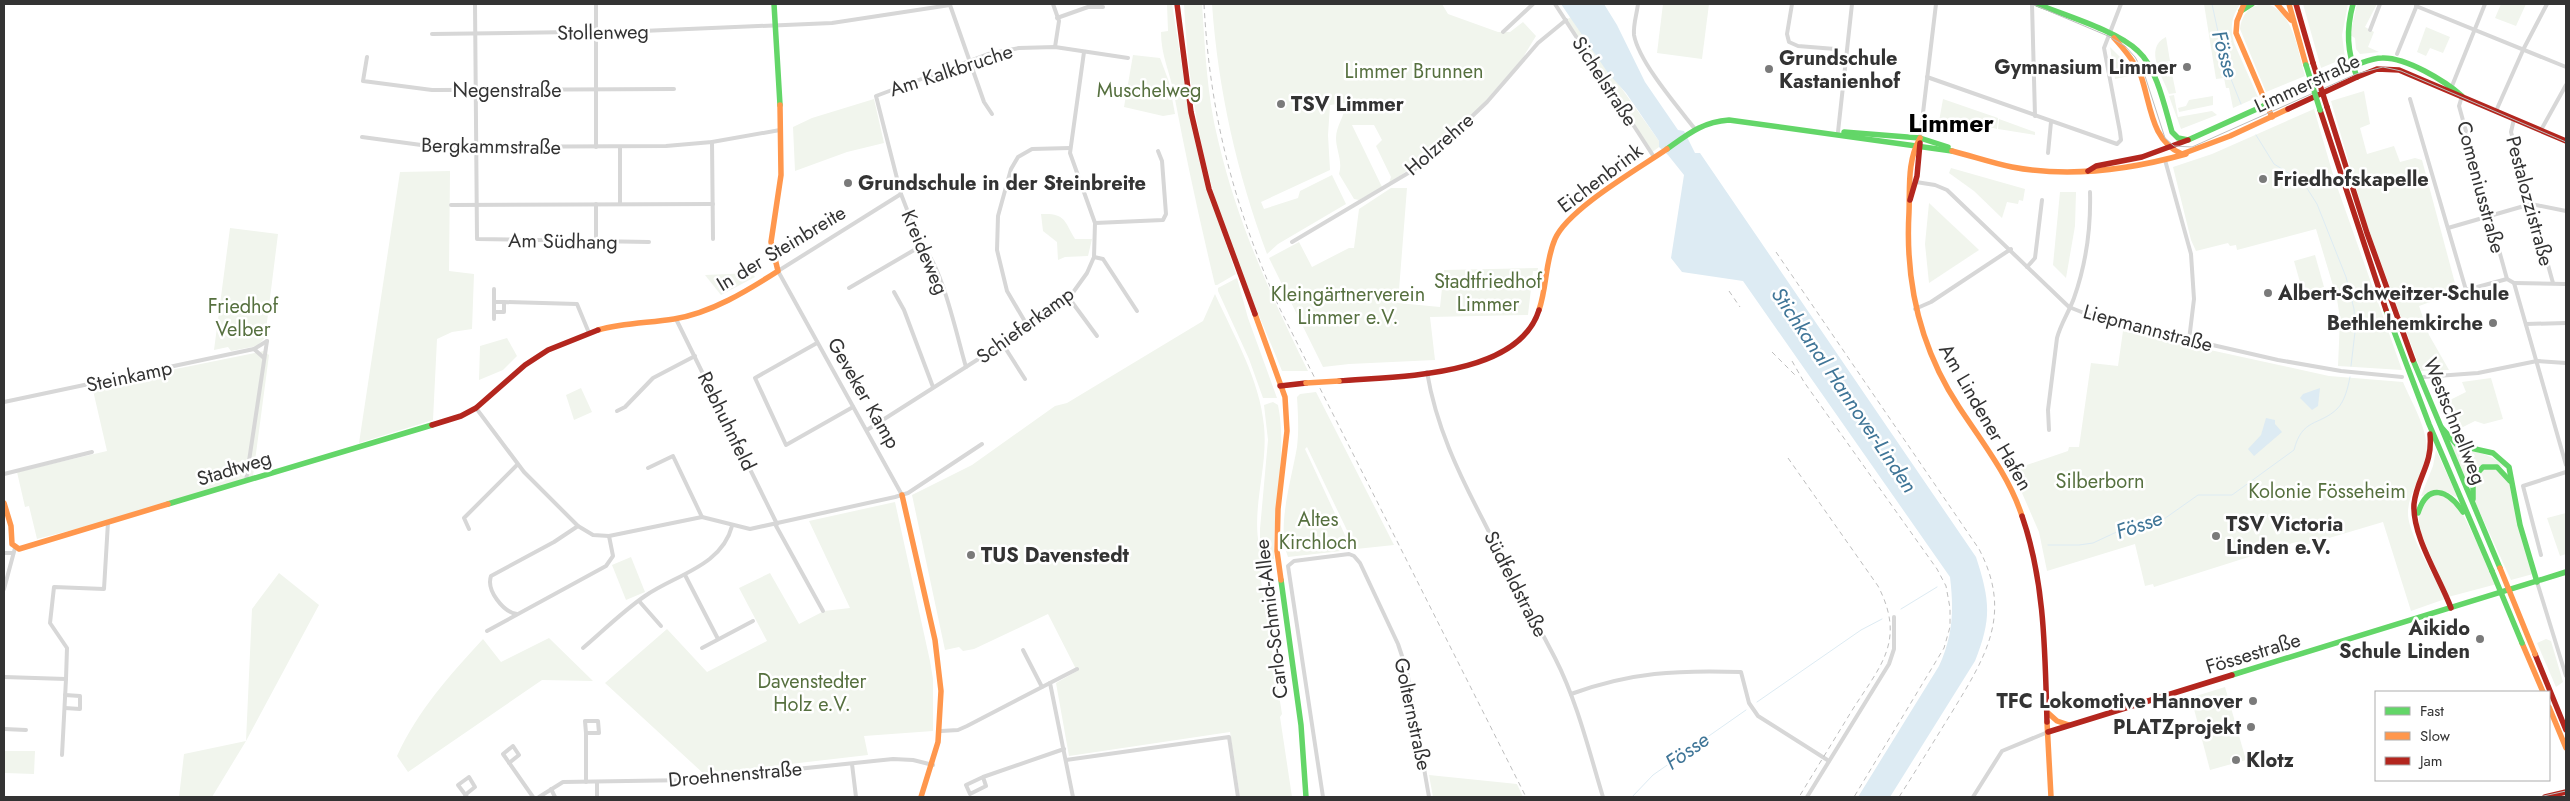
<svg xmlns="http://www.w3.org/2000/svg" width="2570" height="801" font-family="Jost,sans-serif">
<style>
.green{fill:#f1f5ed}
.water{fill:#ddebf3}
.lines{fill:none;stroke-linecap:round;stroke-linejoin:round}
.stream{stroke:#ddebf3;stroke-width:1}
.street{stroke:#d7d7d7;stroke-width:4}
.fast{stroke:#63d668;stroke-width:5.5}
.slow{stroke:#ff974d;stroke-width:5.5}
.jam{stroke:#b3261e;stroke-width:5.5}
.tram{stroke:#bebebe;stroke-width:1}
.rail{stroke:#bebebe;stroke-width:1;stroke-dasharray:5 4;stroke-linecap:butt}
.fast-bridge{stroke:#63d668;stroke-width:5.5}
.slow-bridge{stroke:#ff974d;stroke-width:5.5}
.jam-bridge{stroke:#b3261e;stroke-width:5.5}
.poi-dot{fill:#7a7a7a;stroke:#fff;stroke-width:2}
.labels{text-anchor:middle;stroke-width:5;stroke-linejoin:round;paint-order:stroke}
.street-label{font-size:20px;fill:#333;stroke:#fff}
.poi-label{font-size:20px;font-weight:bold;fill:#333;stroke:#fff;text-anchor:start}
.park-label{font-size:20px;fill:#56703f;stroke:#fff}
.water-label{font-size:21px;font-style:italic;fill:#3f7597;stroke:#fff}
.district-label{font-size:25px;font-weight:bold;fill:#000;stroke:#fff}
</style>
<rect width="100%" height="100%" fill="#fff"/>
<g class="green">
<path d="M1167 4H1172L1192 129 1202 172 1236 274 1217 285H1215C1200 222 1186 158 1174 94 1170 72 1161 56 1161 32L1168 31Z"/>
<path d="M1184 4H1202C1205 49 1207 96 1218 140 1237 222 1271 296 1308 371H1282C1257 309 1228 248 1211 183 1195 125 1187 64 1184 4Z"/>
<path d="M1212 4H1442L1448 14 1498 32H1510L1523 22 1536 36 1522 59 1474 114 1450 133 1423 160 1389 183 1391 177 1376 146 1382 140 1374 125H1352L1382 187 1359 200 1354 199 1339 174C1343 161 1336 150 1336 138 1336 125 1346 115 1345 103L1330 105 1328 135 1330 170 1261 202 1264 209 1298 198 1300 191 1332 175 1346 204 1278 244 1267 254C1237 173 1218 90 1212 4Z"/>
<path d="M1663 4H1709L1702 59 1657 53Z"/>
<path d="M2204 4H2240C2231 18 2230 27 2234 43L2258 97 2233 108 2229 88H2226L2224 78 2216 79Z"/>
<path d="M2267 4C2294 12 2298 53 2305 76L2266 92 2240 29C2242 13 2251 4 2267 4Z"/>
<path d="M2303 4H2348L2342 35 2345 58 2321 68Z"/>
<path d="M2357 4H2377L2365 27 2374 32 2368 47 2379 52 2360 54 2356 49 2355 38 2350 35Z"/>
<path d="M2501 4H2526L2516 26 2495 18Z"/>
<path d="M1571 17 1659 141V147L1651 153 1566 20Z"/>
<path d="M2426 27 2450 37 2443 53 2430 48 2426 56 2417 52Z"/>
<path d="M2166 37 2170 61 2164 62H2170L2172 73 2167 74V77L2172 74 2176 93 2169 94C2163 77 2143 48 2166 37Z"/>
<path d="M2110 47 2130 67 2134 75 2115 79Z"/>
<path d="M1133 55 1160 58 1169 82 1175 114 1163 116 1124 107Z"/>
<path d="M2364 91 2370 124 2360 128 2367 154 2394 146 2400 162 2415 158 2422 160 2456 287 2434 293 2436 300 2419 306 2429 335 2449 370 2421 371 2367 225 2331 101Z"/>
<path d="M2174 95 2178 117 2212 111 2217 115 2181 129 2169 96Z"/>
<path d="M2213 96V105L2179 112 2178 108 2186 106 2189 100Z"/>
<path d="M874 99 884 143 847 152 795 171 793 127 812 118Z"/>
<path d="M1943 99 1998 118 1997 129 1967 121 1963 134 1938 127Z"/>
<path d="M2314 109 2334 178 2402 370 2338 366 2340 319 2337 299 2316 229 2237 250 2236 245 2230 246 2228 243 2196 251 2191 240 2173 167 2212 154Z"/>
<path d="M1999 119 2035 132V135L1998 129Z"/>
<path d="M1951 168 2025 189 2023 201 2019 200 2018 204 2007 202 2002 218 1974 191 1949 173Z"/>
<path d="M450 171 449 271 474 274 472 329 452 332 437 339 433 420 359 443 400 172Z"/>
<path d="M1391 188H1407L1398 303 1440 307 1444 270 1538 268V271H1533L1528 315 1430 317 1435 360 1349 364 1323 367 1269 258 1299 242 1312 267 1349 248H1354L1359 209Z"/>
<path d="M2060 192H2076L2075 226 2066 278 2053 265Z"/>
<path d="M1929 203 1979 250 1929 283 1925 244Z"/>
<path d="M1041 214C1065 213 1064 220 1075 239H1092L1088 256 1065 257 1058 260 1057 242 1043 231Z"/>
<path d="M230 228 278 234 265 338 257 346 231 351 228 347 214 350Z"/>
<path d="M2315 255 2324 287 2303 293 2294 261Z"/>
<path d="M752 273 755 277 721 295 705 275Z"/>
<path d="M1237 278 1248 318 1277 398H1263L1249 359 1218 291V288Z"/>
<path d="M1215 294C1234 336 1260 380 1264 426 1269 475 1244 523 1267 569L1260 574 1282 714 1280 717 1292 797H1240L1230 732 1069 756 1056 683 1077 671 1048 614 974 649 963 651 959 647 945 650 912 495 972 465 1055 406 1067 403 1203 321Z"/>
<path d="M2123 331 2329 376 2403 382C2412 404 2431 433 2426 458 2422 478 2407 494 2408 515 2409 535 2436 579 2445 599L2411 611 2383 522 2302 546 2300 542H2296L2154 587 2153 584 2145 586 2135 544 2047 571 2039 532 2012 470 2068 451 2069 447H2079L2091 363 2118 366Z"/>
<path d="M507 338 517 356 503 370 479 380 480 346Z"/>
<path d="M264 351 269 355 253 476 115 519 37 539 29 506 25 507 17 472 107 451 92 386Z"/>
<path d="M2491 378 2503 419 2484 424 2475 421 2461 428 2448 401 2466 392 2462 382Z"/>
<path d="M581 388 592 412 574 420 566 395Z"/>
<path d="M1316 392 1394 545 1356 549 1307 447 1305 449 1351 548 1350 550 1288 557C1276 527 1292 478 1297 447 1299 430 1298 414 1297 397L1300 394Z"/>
<path d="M1273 402 1278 405C1288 455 1272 508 1274 559H1266L1260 543V529L1268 440 1264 405Z"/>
<path d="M2450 442C2468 454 2491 450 2505 468 2487 460 2474 464 2466 483Z"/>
<path d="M2436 450 2457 496 2456 497 2447 492 2421 496 2433 466Z"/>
<path d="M2486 466 2504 472 2514 486 2533 574 2511 580 2471 493 2473 475Z"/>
<path d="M2438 492 2459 506 2497 584 2448 597 2419 528V505Z"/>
<path d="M895 502 930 661 933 679V731L864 736 868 755 704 774 605 683 667 629 707 672 767 641 739 588 770 573 799 624 824 611 850 608 809 521Z"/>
<path d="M2566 513V554L2560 556 2547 518Z"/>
<path d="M631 557 645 592 626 600 612 565Z"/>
<path d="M279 573 319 605 246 741 212 797H179L184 754 246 741 252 609Z"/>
<path d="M549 638 593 681 542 680 408 772 397 756C418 710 450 675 483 639L501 662Z"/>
<path d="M2546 639 2551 641 2563 682 2556 687 2537 643Z"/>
<path d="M2225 687 2246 760 2210 770 2194 709 2199 707 2196 696Z"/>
<path d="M5 751H35L34 774 5 773Z"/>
<path d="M1429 775 1517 784 1523 797H1433Z"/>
</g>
<g class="water">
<path d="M1561 4H1604L1617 25 1645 82 1678 130 1684 131 1695 153H1700L1976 557C1990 600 1992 619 1975 661L1890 797H1858L1939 666C1953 636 1954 610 1950 577L1743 281 1682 272 1671 258 1684 175 1668 155 1659 147V141L1626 93 1608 73Z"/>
<path d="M2320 388 2318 406 2312 410 2300 398 2303 394Z"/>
<path d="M2266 418 2275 420V424L2282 432 2254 456 2248 449 2261 435Z"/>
</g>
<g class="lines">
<g class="stream">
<path d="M2212 4 2225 64 2241 104"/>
<path d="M2256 135 2274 164 2303 182 2317 204 2346 277 2354 309 2355 332 2351 366"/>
<path d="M2048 545H2079L2093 543 2123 529 2164 519 2198 495H2232L2294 450C2302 418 2319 426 2337 409 2345 401 2348 387 2350 377"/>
<path d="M1901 609 1937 587"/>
<path d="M1757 702 1861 630 1882 619"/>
<path d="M1632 797 1653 775 1746 710"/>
</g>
<g class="street">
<path d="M475 4 477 239 649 242"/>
<path d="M1053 4 1059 21 1055 47"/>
<path d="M1555 4 1654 157"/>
<path d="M1638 4C1637 13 1633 25 1634 35 1639 62 1677 106 1695 129"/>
<path d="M1792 4 1787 34 1789 42 1798 46 1835 49"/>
<path d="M2032 4 2035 116"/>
<path d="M950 5 984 102 992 114"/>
<path d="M2416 6 2566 67"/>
<path d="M1057 18 1088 7H1103"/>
<path d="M2370 30 2380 4"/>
<path d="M1503 32 1533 4"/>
<path d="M432 34 642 31 832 23 950 5"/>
<path d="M2397 54 2417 5"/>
<path d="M367 57 363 81 432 90 674 89"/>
<path d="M1927 77 2117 144 2121 140 2120 132 2104 48 2121 4"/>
<path d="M2452 86 2485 4"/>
<path d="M2462 96 2459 106 2507 279"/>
<path d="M2410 99 2466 290 2507 279 2514 283 2566 465"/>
<path d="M2496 111 2524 48 2547 4"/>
<path d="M2514 119 2511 132 2553 283"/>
<path d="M2541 130 2566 85"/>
<path d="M1838 132 1852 4"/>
<path d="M362 137 436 147 666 146 712 142 780 130"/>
<path d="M1920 138 1936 4"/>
<path d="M712 142 713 239"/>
<path d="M596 147V4"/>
<path d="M620 147V204"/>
<path d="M2048 153 2051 122"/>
<path d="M2165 160 2191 254 2194 299 2189 340"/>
<path d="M1916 182 1935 185 1947 190 2069 307 2099 319 2278 360 2341 371 2402 377"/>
<path d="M901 194 778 271 902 495"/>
<path d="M451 205 713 204"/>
<path d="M1095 223 1163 220 1166 214 1162 161 1158 151"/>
<path d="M2448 228 2531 204 2566 211"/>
<path d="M596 240V204"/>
<path d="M1292 242 1420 166 1487 102 1538 43 1566 20"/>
<path d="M1094 257 1103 259 1137 311"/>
<path d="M2027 267 2035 258 2042 200"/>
<path d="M2514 283 2566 284"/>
<path d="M849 288 921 246"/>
<path d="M494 289V302"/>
<path d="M894 292 904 310 933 387"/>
<path d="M1069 298 1097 336"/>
<path d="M504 302V312H494V302H504L577 304 589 333"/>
<path d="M1915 309 1931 302 2011 249"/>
<path d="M494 319V312"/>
<path d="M676 319 777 524"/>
<path d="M2526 324 2566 323"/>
<path d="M1027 325 1007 291 997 250 998 216 1011 169 1018 157 1032 149 1070 148"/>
<path d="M817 343 755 378 786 445 853 407"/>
<path d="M1002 343 1025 379"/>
<path d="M254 349 264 358"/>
<path d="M966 367C958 341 941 260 921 246L901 194 876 96 988 54 1019 48 1055 47 1128 58"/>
<path d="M1427 372C1436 426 1458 472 1483 520 1506 566 1531 612 1555 658 1577 701 1589 751 1603 797"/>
<path d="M2423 377 2478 373 2537 361 2566 363"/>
<path d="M4 402 254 349 267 341"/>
<path d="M476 408 524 472 578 526 593 535 609 536 702 517 750 529 895 497 908 493 982 444"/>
<path d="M617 411 625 407 653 378 695 356"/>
<path d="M867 430 991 351 1069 298 1087 273 1094 257 1095 223 1070 153 1084 52"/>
<path d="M2049 430 2048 410 2057 338C2061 323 2069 312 2074 298 2086 264 2091 228 2090 192"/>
<path d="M648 468 673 456 702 517"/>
<path d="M4 474 92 452"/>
<path d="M246 481 267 341"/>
<path d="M775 524 823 611"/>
<path d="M469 529 464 518 517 465"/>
<path d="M4 553H12"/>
<path d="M2541 555 2523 486 2566 472"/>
<path d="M685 575 718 639"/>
<path d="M2537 582 2566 676"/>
<path d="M4 589 15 548"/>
<path d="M639 601 661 626"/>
<path d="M517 614C503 612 486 590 491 576L554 542 578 526"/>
<path d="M487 631 606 566 613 556 609 536"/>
<path d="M583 648C603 631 623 611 645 596 675 575 722 566 732 526"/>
<path d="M702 648 753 621"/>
<path d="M1023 650 1042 687"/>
<path d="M4 677 66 679 62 755"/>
<path d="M66 679 67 648 50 623 54 587 104 589 108 522"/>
<path d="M1050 683 1073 797"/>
<path d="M1571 694C1631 672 1677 670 1741 672L1749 703 1758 716 1829 761"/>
<path d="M65 695 80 696V709L65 708"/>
<path d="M4 729 26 730"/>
<path d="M941 731 958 730 967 726 1077 669"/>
<path d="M586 733 585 721H598L599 733H586V782"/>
<path d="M1066 760 1229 737 1238 797"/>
<path d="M509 763 519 755 513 746 503 754 533 797"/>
<path d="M852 764 856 797"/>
<path d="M983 777 966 785 970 794 986 786 983 777 1064 749"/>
<path d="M597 782V797"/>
<path d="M551 789 555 797"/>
<path d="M465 795 475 787 469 777 458 785 467 797"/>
<path d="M539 797 563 782 691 780 893 759 913 760 933 765"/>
<path d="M1323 797 1288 566 1294 561 1349 554 1354 556 1360 563 1398 644 1407 671 1429 797"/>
<path d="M1807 797 1889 664 1894 649V617"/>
<path d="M1973 797 2002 751 2048 732"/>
</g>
<g class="fast">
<path d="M774 4 780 105"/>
<path d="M2037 4C2064 15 2118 31 2138 51 2157 68 2165 108 2172 132L2178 138 2188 140 2352 66"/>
<path d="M2353 4C2346 30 2347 52 2357 77"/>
<path d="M2241 11 2252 4"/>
<path d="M2352 66C2362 63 2372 58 2382 58 2406 57 2445 81 2462 96"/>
<path d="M1844 132 1920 138 1948 147"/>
<path d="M1667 149C1688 134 1702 122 1729 120L1952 151"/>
<path d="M2386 310 2429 424 2492 571"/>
<path d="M2413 360 2500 568"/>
<path d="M2442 428 2457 445 2493 453 2509 467 2520 525 2537 582"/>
<path d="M2473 499V478L2483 467H2497L2510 481"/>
<path d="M168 504 432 425"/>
<path d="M2418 513C2428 482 2448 490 2463 512"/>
<path d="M1281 580 1301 725 1306 797"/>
<path d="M2232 675 2566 572"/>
</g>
<g class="slow">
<path d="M2244 4 2237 21 2236 33 2272 117"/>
<path d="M2277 4 2291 20"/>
<path d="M2289 4 2306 65"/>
<path d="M2114 38C2124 49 2135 62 2141 76 2151 105 2151 141 2182 154L2230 136 2288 109"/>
<path d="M1920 138C1907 161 1910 187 1909 212 1905 283 1920 348 1959 407 1982 442 2009 476 2022 516"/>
<path d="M1952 151C1972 156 1992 163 2012 167 2070 178 2129 170 2186 154"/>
<path d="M1539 310C1547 287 1545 262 1555 239 1568 209 1638 169 1667 149"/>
<path d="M1255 314 1285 397 1287 431 1278 509 1277 551 1281 580"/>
<path d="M598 330C623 323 649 323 674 319 711 313 747 291 778 271L771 242 781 175 780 105"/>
<path d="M902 495 935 640 941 691 938 742 921 797"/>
<path d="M4 503 11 526 12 544 19 549 168 504"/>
<path d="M2522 643 2543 692"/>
<path d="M2549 707 2566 748"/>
<path d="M2047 712 2057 721 2069 725"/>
<path d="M2047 722 2051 797"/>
</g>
<g class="jam">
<path d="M1177 4 1191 112 1209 189 1255 314"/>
<path d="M2296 4 2313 63"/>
<path d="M2357 77 2377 69 2399 70 2566 141"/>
<path d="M2327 107 2367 233 2413 360"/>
<path d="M2288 109 2357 77"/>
<path d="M2320 110 2386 310"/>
<path d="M2088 171 2096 166 2142 157 2188 140"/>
<path d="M1910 200 1917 176 1920 143"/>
<path d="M1339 381C1396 376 1518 378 1539 310"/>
<path d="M1280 386 1306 383"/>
<path d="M432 425 461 416 476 408 525 365 548 350 598 330"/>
<path d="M2430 434C2433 465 2417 477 2414 504 2412 536 2440 578 2451 608"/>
<path d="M2022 516C2045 582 2045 653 2047 722"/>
<path d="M2535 654 2566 730"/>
<path d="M2048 732 2232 675"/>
<path d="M2545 797 2566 792"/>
</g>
<g class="tram">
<path d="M2032 4 2108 36 2125 46 2135 57 2144 73 2165 138 2174 146 2192 147 2356 74 2383 67 2401 71 2566 142"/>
<path d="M2539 797 2566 791"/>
</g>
<g class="rail">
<path d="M1204 4C1210 115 1233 203 1278 305L1526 797"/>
<path d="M1776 252 1979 549C2013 614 1986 656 1952 712 1934 741 1917 769 1899 797"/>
<path d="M1729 291 1740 307"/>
<path d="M1772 352 1797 377"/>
<path d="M1792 361 1804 382 1937 569 1946 586 1950 608V627L1944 648 1854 797"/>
<path d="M1788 458 1878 586C1907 642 1879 667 1851 712 1834 740 1816 769 1799 797"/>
</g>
<g class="fast-bridge">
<path d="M2306 65 2320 110"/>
<path d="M2492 571 2522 643"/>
</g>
<g class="slow-bridge">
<path d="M1306 383 1339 381"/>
<path d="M2500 568 2535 654"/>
</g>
<path class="jam-bridge" d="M2313 63 2327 107"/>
</g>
<g class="poi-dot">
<circle cx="2187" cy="67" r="5"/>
<circle cx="1769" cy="69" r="5"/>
<circle cx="1281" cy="104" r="5"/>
<circle cx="2263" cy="179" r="5"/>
<circle cx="848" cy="183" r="5"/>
<circle cx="2268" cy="293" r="5"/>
<circle cx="2493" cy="323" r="5"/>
<circle cx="2216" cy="536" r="5"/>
<circle cx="971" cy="555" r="5"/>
<circle cx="2480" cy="639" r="5"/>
<circle cx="2253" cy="701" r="5"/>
<circle cx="2251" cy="727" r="5"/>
<circle cx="2236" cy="760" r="5"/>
</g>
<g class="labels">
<g class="street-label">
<text transform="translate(603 32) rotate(-1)" y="7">Stollenweg</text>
<text transform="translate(951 70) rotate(-18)" y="7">Am Kalkbruche</text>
<text transform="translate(1605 81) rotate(57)" y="7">Sichelstraße</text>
<text transform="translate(2307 83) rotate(-25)" y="7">Limmerstraße</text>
<text x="507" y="97">Negenstraße</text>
<text transform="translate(1439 144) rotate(-41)" y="7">Holzrehre</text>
<text transform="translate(491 146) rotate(1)" y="7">Bergkammstraße</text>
<text transform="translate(1600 178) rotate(-37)" y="7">Eichenbrink</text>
<text transform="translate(2481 187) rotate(75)" y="7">Comeniusstraße</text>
<text transform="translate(2530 201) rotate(75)" y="7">Pestalozzistraße</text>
<text transform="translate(563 241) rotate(1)" y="7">Am Südhang</text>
<text transform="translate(781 248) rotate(-31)" y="7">In der Steinbreite</text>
<text transform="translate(925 252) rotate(67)" y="7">Kreideweg</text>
<text transform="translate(1025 325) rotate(-36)" y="7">Schieferkamp</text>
<text transform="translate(2148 328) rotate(15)" y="7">Liepmannstraße</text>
<text transform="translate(129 376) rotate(-12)" y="7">Steinkamp</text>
<text transform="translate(864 393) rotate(60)" y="7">Geveker Kamp</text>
<text transform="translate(1986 417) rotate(60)" y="7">Am Lindener Hafen</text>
<text transform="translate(727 421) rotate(64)" y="7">Rebhuhnfeld</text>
<text transform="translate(2455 421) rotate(68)" y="7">Westschnellweg</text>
<text transform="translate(234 468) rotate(-17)" y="7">Stadtweg</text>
<text transform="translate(1516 584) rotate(63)" y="7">Südfeldstraße</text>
<text transform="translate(1271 619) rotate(-97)" y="7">Carlo-Schmid-Allee</text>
<text transform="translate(2253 653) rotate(-17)" y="7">Fössestraße</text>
<text transform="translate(1413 714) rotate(78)" y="7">Golternstraße</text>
<text transform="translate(735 774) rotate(-5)" y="7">Droehnenstraße</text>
</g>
<g class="poi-label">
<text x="1779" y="65">Grundschule<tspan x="1779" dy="23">Kastanienhof</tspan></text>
<text x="2177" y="74" text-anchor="end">Gymnasium Limmer</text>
<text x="1291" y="111">TSV Limmer</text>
<text x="2273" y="186">Friedhofskapelle</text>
<text x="858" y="190">Grundschule in der Steinbreite</text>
<text x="2278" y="300">Albert-Schweitzer-Schule</text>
<text x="2483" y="330" text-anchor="end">Bethlehemkirche</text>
<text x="2226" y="531">TSV Victoria<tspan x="2226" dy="23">Linden e.V.</tspan></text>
<text x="981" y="562">TUS Davenstedt</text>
<text x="2470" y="635" text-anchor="end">Aikido<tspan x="2470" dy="23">Schule Linden</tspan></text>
<text x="2243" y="708" text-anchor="end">TFC Lokomotive Hannover</text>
<text x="2241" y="734" text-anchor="end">PLATZprojekt</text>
<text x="2246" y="767">Klotz</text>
</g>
<g class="park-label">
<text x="1414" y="78">Limmer Brunnen</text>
<text x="1149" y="97">Muschelweg</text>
<text x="1488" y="288">Stadtfriedhof<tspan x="1488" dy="23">Limmer</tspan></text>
<text x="1348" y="301">Kleingärtnerverein<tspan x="1348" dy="23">Limmer e.V.</tspan></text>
<text x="243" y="313">Friedhof<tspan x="243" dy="23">Velber</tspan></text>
<text x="2100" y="488">Silberborn</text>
<text x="2327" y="498">Kolonie Fösseheim</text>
<text x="1318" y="526">Altes<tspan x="1318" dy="23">Kirchloch</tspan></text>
<text x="812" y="688">Davenstedter<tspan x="812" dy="23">Holz e.V.</tspan></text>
</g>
<g class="water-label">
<text transform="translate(2225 54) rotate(74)" y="7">Fösse</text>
<text transform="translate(1844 390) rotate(56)" y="7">Stichkanal Hannover-Linden</text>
<text transform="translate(2139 525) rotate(-19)" y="7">Fösse</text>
<text transform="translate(1687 751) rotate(-35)" y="7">Fösse</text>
</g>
<g class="district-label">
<text x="1951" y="132">Limmer</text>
</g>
</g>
<rect width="2570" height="801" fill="none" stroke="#333333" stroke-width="10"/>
<rect x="2375" y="691" width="175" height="90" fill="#ffffff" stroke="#adadad"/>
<rect x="2385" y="707" width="25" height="8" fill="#63d668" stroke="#adadad"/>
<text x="2420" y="716" font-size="15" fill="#333333">Fast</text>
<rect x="2385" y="732" width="25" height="8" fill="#ff974d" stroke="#adadad"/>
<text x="2420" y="741" font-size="15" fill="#333333">Slow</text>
<rect x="2385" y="757" width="25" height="8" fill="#b3261e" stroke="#adadad"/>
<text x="2420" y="766" font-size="15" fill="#333333">Jam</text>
</svg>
